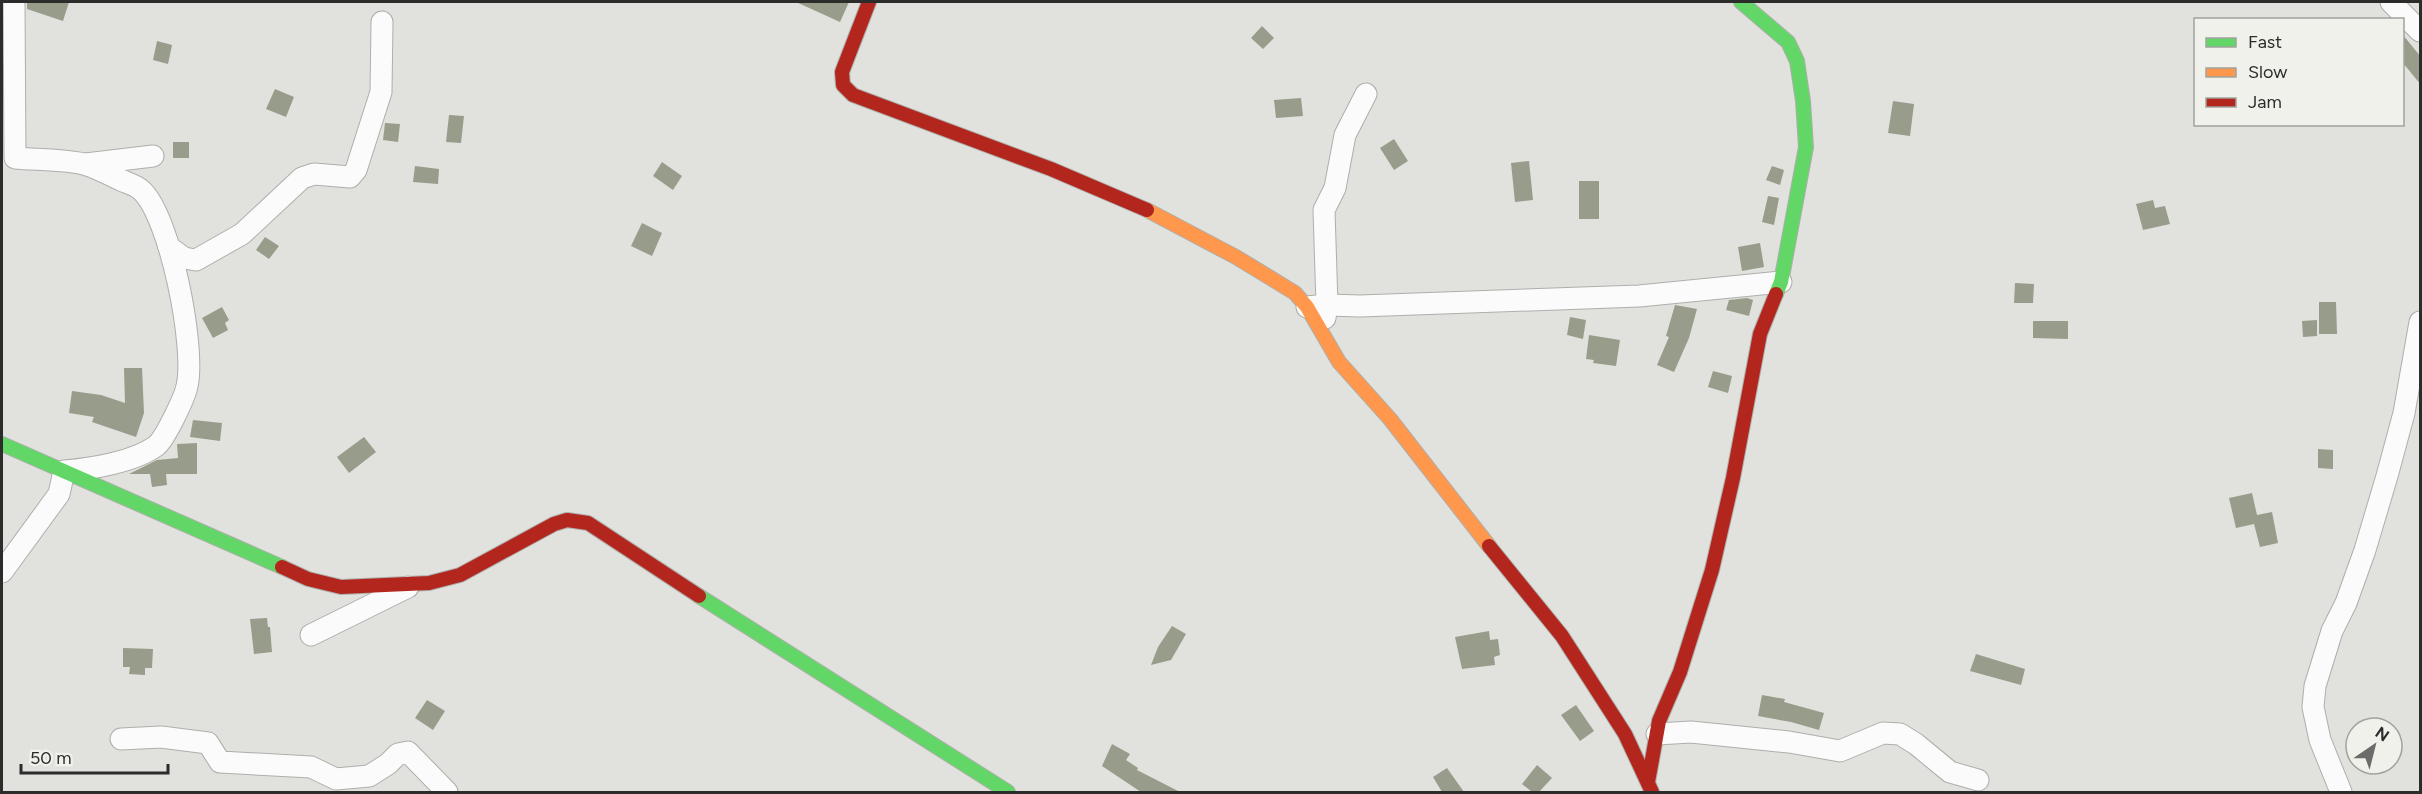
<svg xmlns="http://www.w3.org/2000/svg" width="2422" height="794" font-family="Figtree,sans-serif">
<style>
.building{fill:#989c8a}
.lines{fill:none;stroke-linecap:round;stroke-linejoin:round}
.street-casing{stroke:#aeafac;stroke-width:23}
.fast-casing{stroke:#aeafac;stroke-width:16}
.slow-casing{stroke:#aeafac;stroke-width:16}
.jam-casing{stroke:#aeafac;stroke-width:16}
.street{stroke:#fafbfa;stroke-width:21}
.fast{stroke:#63d668;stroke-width:14}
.slow{stroke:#ff974d;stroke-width:14}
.jam{stroke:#b3261e;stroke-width:14}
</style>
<rect width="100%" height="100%" fill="#e1e2de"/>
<g class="building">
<path d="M27 2H69L63 21 27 9Z"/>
<path d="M796 2H849L840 22Z"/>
<path d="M1262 26 1274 38 1263 49 1251 38Z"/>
<path d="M2403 35 2421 57V85L2403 63Z"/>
<path d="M157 41 172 45 168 64 153 60Z"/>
<path d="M275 89 294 97 286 117 266 109Z"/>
<path d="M1301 98 1303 116 1276 118 1274 100Z"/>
<path d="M1893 101 1914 104 1910 136 1888 133Z"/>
<path d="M449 115 464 116 461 143 446 142Z"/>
<path d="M385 123 400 124 398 142 383 140Z"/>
<path d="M1394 139 1408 161 1394 170 1380 148Z"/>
<rect x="173" y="142" width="16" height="16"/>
<path d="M1529 161 1533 200 1515 202 1511 163Z"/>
<path d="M662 162 682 176 673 190 653 176Z"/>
<path d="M415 166 439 169 438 184 413 182Z"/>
<path d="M1772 166 1784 170 1780 185 1766 180Z"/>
<rect x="1579" y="181" width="20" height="38"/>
<path d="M1768 196 1779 198 1774 225 1762 222Z"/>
<path d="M2153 200 2155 208 2165 206 2170 224 2143 230 2136 204Z"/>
<path d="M642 223 662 233 652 256 631 246Z"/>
<path d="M265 237 279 246 269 259 256 250Z"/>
<path d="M1760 243 1764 267 1742 271 1738 247Z"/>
<path d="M2015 283 2034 284 2033 303H2014Z"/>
<path d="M1747 298 1753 300 1749 316 1726 310 1729 300Z"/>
<path d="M2319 302H2336L2337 334H2319Z"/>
<path d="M1675 305 1697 309 1689 338 1674 372 1657 365 1669 337 1666 336Z"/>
<path d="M222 307 229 320 225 323 228 330 213 338 202 318Z"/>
<path d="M1570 317 1586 320 1583 339 1567 335Z"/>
<path d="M2317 320V336L2303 337 2302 321Z"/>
<path d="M2033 321H2068V339L2033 338Z"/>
<path d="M1589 335 1620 340 1616 366 1593 363 1594 360 1586 359Z"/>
<path d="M124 368H142L144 413 136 437 92 422 94 417 69 413 72 391 101 395 125 403Z"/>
<path d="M1713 371 1732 376 1728 393 1708 387Z"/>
<path d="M193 420 222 423 220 441 190 437Z"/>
<path d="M364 437 376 452 349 473 337 457Z"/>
<path d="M197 443V474H166L167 485 152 487 150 474H129L157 460 178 458 177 444Z"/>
<path d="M2318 449 2333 450V469L2318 468Z"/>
<path d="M2252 493 2257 515 2272 512 2278 543 2260 547 2254 524 2236 528 2229 498Z"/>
<path d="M267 618 268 627H270L272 652 254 654 250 619Z"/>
<path d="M1172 626 1186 634 1171 660 1151 665 1158 647Z"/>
<path d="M1489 631 1490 640 1498 639 1500 655 1494 657 1495 665 1462 669 1455 637Z"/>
<path d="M123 648 153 649 152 668H145V675L129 674 130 667H123Z"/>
<path d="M1976 654 2025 669 2021 685 1970 671Z"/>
<path d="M1762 695 1785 699 1784 702 1824 713 1819 730 1791 722 1758 716Z"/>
<path d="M427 700 445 711 433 730 415 718Z"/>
<path d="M1576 705 1594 731 1580 741 1561 715Z"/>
<path d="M1112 744 1130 754 1126 760 1138 768 1137 770 1180 792H1141L1102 766Z"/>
<path d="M1537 765 1552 778 1539 792H1532L1522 784Z"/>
<path d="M1447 768 1464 792H1442L1433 777Z"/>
</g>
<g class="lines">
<g class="street-casing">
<g id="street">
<path d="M2391 2 2420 31"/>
<path d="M86 164 153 156"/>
<path d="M169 247 184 258 196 260 242 234 302 178 314 174 350 177 356 170 381 92 382 22"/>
<path d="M1307 307 1327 305 1360 306 1639 296 1781 282"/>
<path d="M1325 318 1327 305 1324 210 1335 188 1345 135 1366 94"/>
<path d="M2 572 59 494 64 471C91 469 134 462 156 446 165 439 185 397 187 386 196 348 170 215 141 190 136 185 127 183 121 180 110 175 99 169 87 165 69 159 35 160 15 158L14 2"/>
<path d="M311 635 408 587"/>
<path d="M1657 734 1691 732 1789 742 1840 751 1883 733 1900 734 1916 744 1950 772 1978 780"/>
<path d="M121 739 161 737 208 743 220 762 311 767 336 779 369 776 388 764 398 754 408 752 447 792"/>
<path d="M2341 792 2320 740 2313 707 2315 686 2332 631 2346 603 2365 550 2387 476 2404 413 2420 322"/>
</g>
</g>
<g class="fast-casing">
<g id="fast">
<path d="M1741 2 1788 42 1797 61 1803 101 1806 147 1781 282 1776 294"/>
<path d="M2 444 282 567"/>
<path d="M699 596 1008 792"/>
</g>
</g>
<g class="slow-casing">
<path id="slow" d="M1147 210 1236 257 1295 293 1307 307 1339 362 1390 419 1489 546"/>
</g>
<g class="jam-casing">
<g id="jam">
<path d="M869 2 842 72 843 85 853 95 1051 169 1147 210"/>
<path d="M1489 546 1562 636 1625 734 1652 792"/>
<path d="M282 567 308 579 341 587 429 583 460 575 554 524 567 520 588 523 699 596"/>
<path d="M1648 782 1659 721 1680 672 1712 570 1733 478 1760 334 1776 294"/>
</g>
</g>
<use href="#street" class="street"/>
<use href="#fast" class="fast"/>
<use href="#slow" class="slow"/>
<use href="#jam" class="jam"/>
</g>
<rect width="2422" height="794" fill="none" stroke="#2c2d2b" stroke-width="6"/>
<rect x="2194" y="18" width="210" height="108" fill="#eff1ea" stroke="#a1a39e" stroke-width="1.5"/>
<rect x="2206" y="38" width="30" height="9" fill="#63d668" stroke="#a1a39e" stroke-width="1.5"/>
<text x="2248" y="48" font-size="18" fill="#2c2d2b">Fast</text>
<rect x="2206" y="68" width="30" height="9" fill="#ff974d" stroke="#a1a39e" stroke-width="1.5"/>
<text x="2248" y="78" font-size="18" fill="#2c2d2b">Slow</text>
<rect x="2206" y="98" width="30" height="9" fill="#b3261e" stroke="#a1a39e" stroke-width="1.5"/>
<text x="2248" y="108" font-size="18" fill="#2c2d2b">Jam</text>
<g transform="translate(2374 746) rotate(35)"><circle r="28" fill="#eff1ea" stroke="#a1a39e" stroke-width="1.5"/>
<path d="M0-4.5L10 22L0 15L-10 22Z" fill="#6b6c6a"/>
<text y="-9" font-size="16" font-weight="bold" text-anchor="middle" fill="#2c2d2b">N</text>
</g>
<path d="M21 764v9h147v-9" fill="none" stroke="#2c2d2b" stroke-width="3"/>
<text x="30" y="764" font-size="18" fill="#2c2d2b" stroke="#eff1ea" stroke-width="4.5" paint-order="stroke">50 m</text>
</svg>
